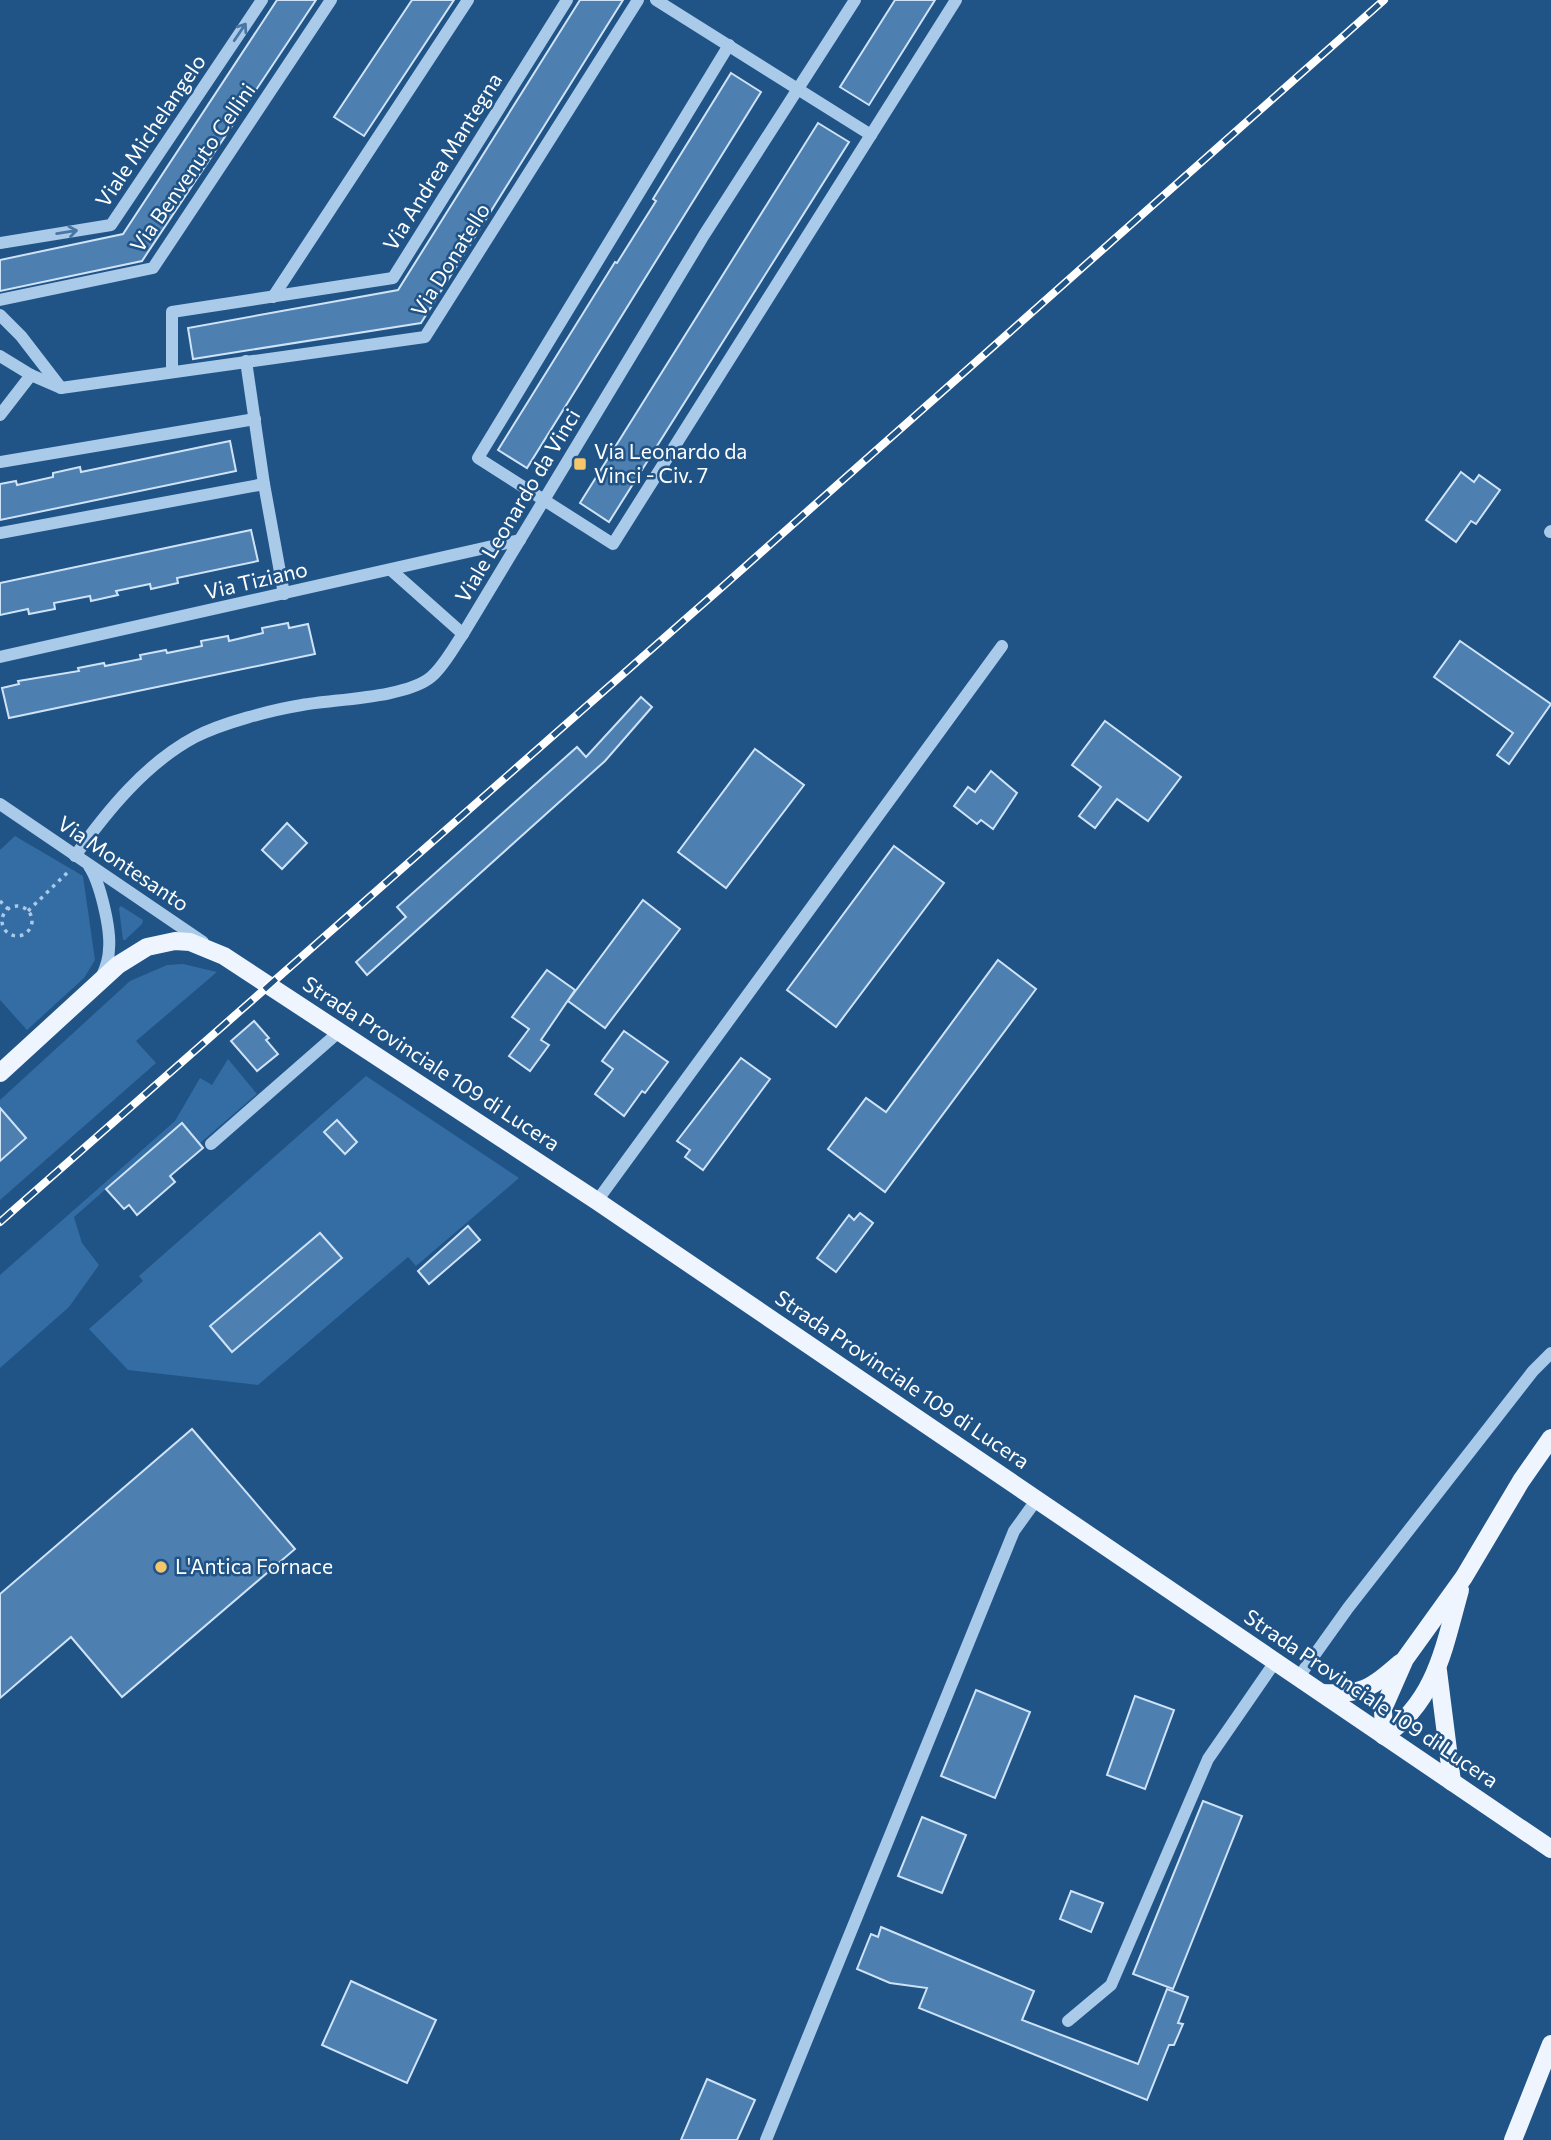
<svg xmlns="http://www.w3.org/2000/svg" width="1551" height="2140" font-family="Commissioner,sans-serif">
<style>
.green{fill:#346da3}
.building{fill:#4d7fb0;stroke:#cee3f7;stroke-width:2}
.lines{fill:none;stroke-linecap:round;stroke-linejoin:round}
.path{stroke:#aacaea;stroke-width:3.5;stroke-dasharray:3.5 5;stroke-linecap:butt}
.minor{stroke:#aacaea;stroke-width:12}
.major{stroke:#eef5fe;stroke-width:18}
.rail-casing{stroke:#fff;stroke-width:8}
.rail{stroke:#205386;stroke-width:5;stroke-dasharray:16;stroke-linecap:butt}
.oneway{stroke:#4977a4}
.poi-dot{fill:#f7c66b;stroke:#205386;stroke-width:2.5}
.labels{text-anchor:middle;stroke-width:5;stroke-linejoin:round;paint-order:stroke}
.street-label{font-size:21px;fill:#fff;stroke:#205386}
.poi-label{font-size:21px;fill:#fff;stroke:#205386;text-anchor:start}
</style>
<rect width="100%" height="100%" fill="#205386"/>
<g class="green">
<path d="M15 836 83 876 95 960 84 978 27 1030 0 1000V850Z"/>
<path d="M121 906 143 920 142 924 125 940H123L119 908Z"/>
<path d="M183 964 217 972 136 1041 156 1063 0 1200V1161L26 1138 0 1108V1100L130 981 167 965Z"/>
<path d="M228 1059 257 1094 199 1144 106 1189 74 1217 82 1243 99 1265 69 1307 0 1368V1275L175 1121 200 1078 212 1085Z"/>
<path d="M366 1076 519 1178 416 1266 408 1257 258 1385 128 1370 89 1329 143 1281 139 1276Z"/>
</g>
<g class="building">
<path d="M277 0H316L142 261 0 291V260L123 234Z"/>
<path d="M412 0H454L364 136 334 117Z"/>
<path d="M580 0H623L421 323 193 359 188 328 398 290Z"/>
<path d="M895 0H935L869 105 840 87Z"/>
<path d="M731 73 761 92 527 468 498 450 615 262 617 263 656 201 653 199Z"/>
<path d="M818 123 849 142 609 522 580 503Z"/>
<path d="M230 441 236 471 0 520V484L16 481 17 485 53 477V473L80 467 81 472Z"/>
<path d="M1461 472 1474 482 1479 475 1500 490 1476 524 1471 521 1456 542 1426 520Z"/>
<path d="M251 530 258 561 177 578 178 583 151 589 150 584 116 591 118 595 91 601 90 596 54 603 55 609 29 614 28 609 0 615V583Z"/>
<path d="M288 623 289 628 308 624 315 654 9 718 2 688 19 684 18 681 79 671 78 668 104 663 105 666 141 659 140 655 166 650 167 653 202 646 201 641 228 636 229 641 263 633 262 628Z"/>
<path d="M1460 641 1551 704 1509 764 1497 755 1513 733 1434 677Z"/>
<path d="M641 697 652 707 605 761 367 975 356 962 406 917 397 907 577 747 586 757Z"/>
<path d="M1105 721 1181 777 1148 821 1117 799 1095 828 1079 816 1101 787 1072 765Z"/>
<path d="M755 749 804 785 726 888 678 852Z"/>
<path d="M991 771 1017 793 993 829 981 820 977 824 954 806 968 787 975 792Z"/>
<path d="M287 823 307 843 282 869 262 850Z"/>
<path d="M894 846 944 883 836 1027 787 990Z"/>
<path d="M643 900 680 929 605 1028 568 1001Z"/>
<path d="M998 960 1036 989 885 1192 828 1149 866 1098 886 1112Z"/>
<path d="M547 970 575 990 541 1040 549 1045 530 1071 509 1056 529 1029 512 1017Z"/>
<path d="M254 1021 269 1038 266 1040 278 1054 257 1071 231 1041Z"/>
<path d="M624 1031 668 1062 645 1093 642 1091 624 1116 595 1094 613 1069 602 1061Z"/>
<path d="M741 1058 770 1079 703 1170 685 1157 690 1150 677 1141Z"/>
<path d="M0 1108 26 1138 0 1161Z"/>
<path d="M337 1120 357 1142 345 1154 324 1132Z"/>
<path d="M182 1123 203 1148 170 1176 175 1182 137 1215 129 1205 124 1209 106 1189Z"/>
<path d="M860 1213 873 1223 836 1272 817 1258 849 1215 854 1220Z"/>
<path d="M468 1226 480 1240 429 1284 418 1271Z"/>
<path d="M320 1233 342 1258 232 1352 210 1326Z"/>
<path d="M192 1429 295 1549 122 1697 71 1637 0 1698V1594Z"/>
<path d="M976 1690 1030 1712 995 1798 941 1776Z"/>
<path d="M1135 1696 1174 1710 1145 1789 1107 1775Z"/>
<path d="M1203 1801 1242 1816 1173 1989 1133 1974Z"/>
<path d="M922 1817 966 1835 942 1893 898 1876Z"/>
<path d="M1071 1891 1103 1903 1091 1932 1060 1919Z"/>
<path d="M881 1927 1034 1991 1022 2020 1138 2064 1167 1989 1188 1997 1178 2023 1183 2024 1174 2045H1169L1147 2100 919 2008 927 1988 890 1983 857 1969 871 1934 878 1937Z"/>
<path d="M351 1981 436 2020 407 2083 322 2045Z"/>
<path d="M707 2079 755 2100 737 2140H681Z"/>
</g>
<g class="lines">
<g class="path">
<path d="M0 901 8 909"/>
<circle cx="17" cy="921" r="15"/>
<path d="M28 911 69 871"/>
</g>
<g class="minor">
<path d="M656 0 871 135"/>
<path d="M729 45 478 458 613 544 956 0"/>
<path d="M0 243 111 225 262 0"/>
<path d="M273 297 468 0"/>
<path d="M0 300 153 268 331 0"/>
<path d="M0 315 21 336 61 388"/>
<path d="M0 356 31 375 61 388 425 337 638 0"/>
<path d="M246 361 264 484 284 594"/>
<path d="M172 371V312L393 278 567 0"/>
<path d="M0 415 31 375"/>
<path d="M0 462 255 419"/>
<path d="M1550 532 1551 531"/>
<path d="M0 533 264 484"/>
<path d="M391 570 463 634"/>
<path d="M0 657 520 540"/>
<path d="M0 804 203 942"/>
<path d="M75 856C107 811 146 763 195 737 222 723 271 710 302 705 335 699 406 698 431 677 444 666 453 648 463 634L704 235 855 0"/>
<path d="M89 866C100 882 111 929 109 949 109 959 106 967 102 976"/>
<path d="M211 1144 340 1031"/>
<path d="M597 1201 1002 646"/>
<path d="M1298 1678 1348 1608 1533 1371 1551 1353"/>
<path d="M1068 2021 1111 1985 1208 1759 1275 1662"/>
<path d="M766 2140 1014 1531 1037 1499"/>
</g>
<g class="major">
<path d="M0 1073 118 965 147 947 175 941 190 942 224 956 597 1201 1551 1849"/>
<path d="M1438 1671 1452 1782"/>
<path d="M1322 1693C1362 1695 1370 1689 1400 1663"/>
<path d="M1384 1736 1383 1709 1405 1659 1464 1577 1521 1481 1551 1438"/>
<path d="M1384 1736C1436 1701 1444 1647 1460 1590"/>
<path d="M1513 2140 1551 2044"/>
</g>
<g class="rail-casing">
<path id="rail" d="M0 1222 730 580 1384 0"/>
</g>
<use href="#rail" class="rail"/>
</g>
<defs><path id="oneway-shaft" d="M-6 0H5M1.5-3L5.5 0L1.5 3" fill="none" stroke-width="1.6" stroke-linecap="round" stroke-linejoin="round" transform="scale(1.75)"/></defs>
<g class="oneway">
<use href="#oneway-shaft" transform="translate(240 32) rotate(-56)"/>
<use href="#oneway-shaft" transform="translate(67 232) rotate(-9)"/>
</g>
<g class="poi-dot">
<rect x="573" y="457" width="14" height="14" rx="3.5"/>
<circle cx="161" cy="1567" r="7"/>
</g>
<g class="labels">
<g class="street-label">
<text transform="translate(151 131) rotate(-56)" y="7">Viale Michelangelo</text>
<text transform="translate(443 162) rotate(-58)" y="7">Via Andrea Mantegna</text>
<text transform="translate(193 168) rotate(-55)" y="7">Via Benvenuto Cellini</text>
<text transform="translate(451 260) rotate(-58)" y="7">Via Donatello</text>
<text transform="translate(518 506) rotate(-59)" y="7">Viale Leonardo da Vinci</text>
<text transform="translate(256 581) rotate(-13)" y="7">Via Tiziano</text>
<text transform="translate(123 864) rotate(34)" y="7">Via Montesanto</text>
<text transform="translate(431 1064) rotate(33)" y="7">Strada Provinciale 109 di Lucera</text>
<text transform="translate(902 1380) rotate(34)" y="7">Strada Provinciale 109 di Lucera</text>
<text transform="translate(1371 1699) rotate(34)" y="7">Strada Provinciale 109 di Lucera</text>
</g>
<g class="poi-label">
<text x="594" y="459">Via Leonardo da<tspan x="594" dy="24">Vinci - Civ. 7</tspan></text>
<text x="175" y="1574">L'Antica Fornace</text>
</g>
</g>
</svg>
